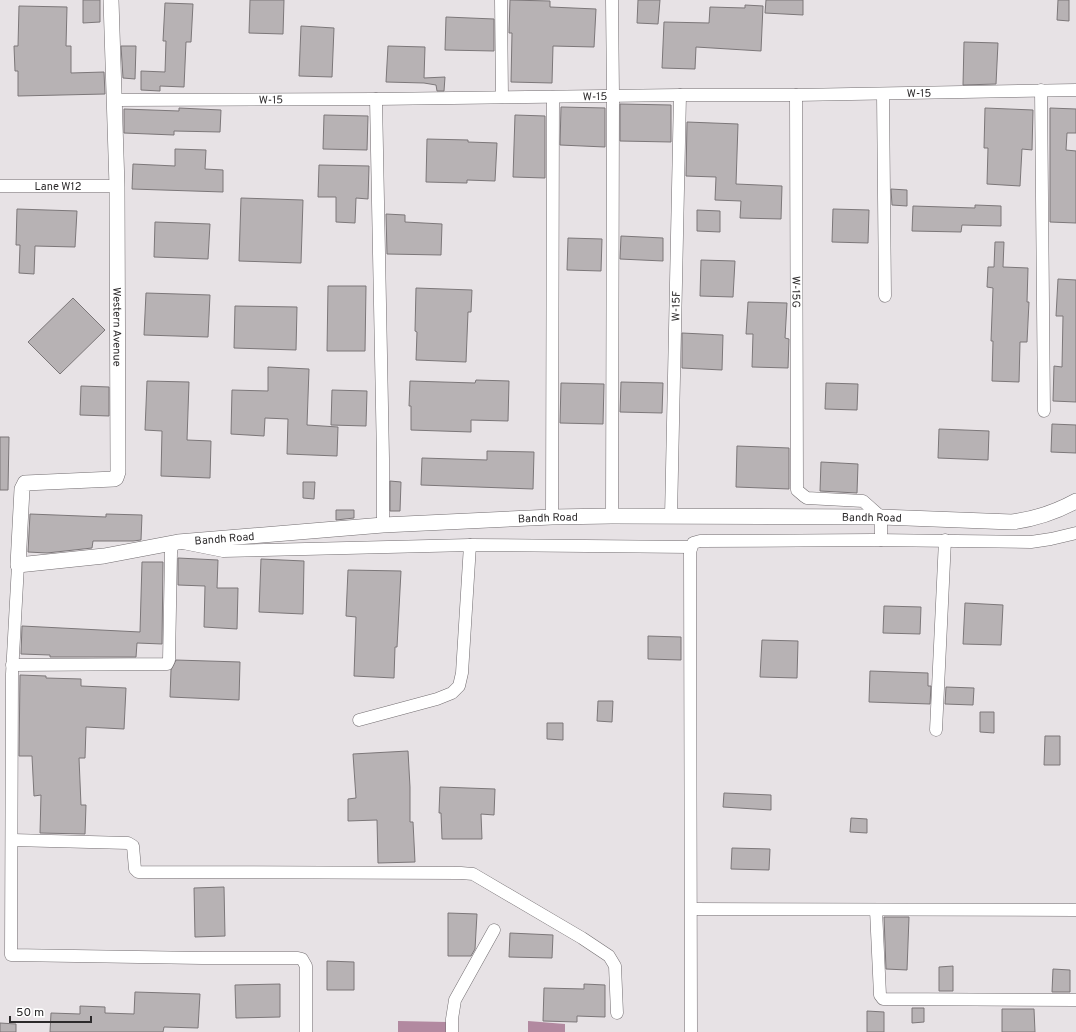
<svg xmlns="http://www.w3.org/2000/svg" width="1076" height="1032" font-family="Overpass,sans-serif">
<style>
.water{fill:#b289a0}
.building{fill:#b7b2b4;stroke:#7c7779}
.lines{fill:none;stroke-linecap:round;stroke-linejoin:round}
.minor-casing{stroke:#726d70;stroke-width:13}
.tertiary-casing{stroke:#726d70;stroke-width:16}
.minor{stroke:#fff;stroke-width:12}
.tertiary{stroke:#fff;stroke-width:15}
.labels{text-anchor:middle;stroke-width:3.5;stroke-linejoin:round;paint-order:stroke}
.street-label{font-size:11px;fill:#2c2a2b;stroke:#fff}
</style>
<rect width="100%" height="100%" fill="#e7e2e5"/>
<g class="water">
<path d="M398 1021 447 1022 448 1032H398Z"/>
<path d="M528 1021 565 1024V1032H528Z"/>
</g>
<g class="building">
<path d="M83 0H100V22L83 23Z"/>
<path d="M250 0H284L283 34 249 33Z"/>
<path d="M510 0 550 1V7L596 9 594 47 553 46 552 83 511 82 512 33H509Z"/>
<path d="M638 0H660L658 24 637 23Z"/>
<path d="M766 0H803V15L765 13Z"/>
<path d="M1058 0H1069V21L1057 20Z"/>
<path d="M165 3 193 4 191 42H186L184 87 160 86V91L141 90V71L165 72 166 41H163Z"/>
<path d="M745 5 763 6 761 51 696 47 695 69 662 68 664 22 709 23 710 7 745 8Z"/>
<path d="M19 6 67 7 66 46H71V73L104 72 105 94 18 96V71H15L14 46H18Z"/>
<path d="M446 17 494 19V51L445 50Z"/>
<path d="M301 26 334 28 332 77 299 76Z"/>
<path d="M964 42 998 43 996 84 963 85Z"/>
<path d="M121 46H136L135 79 123 78Z"/>
<path d="M388 46 425 47 424 78 445 77 444 91H437L436 85 424 83 386 82Z"/>
<path d="M620 104 671 105V142L620 141Z"/>
<path d="M561 107 605 108V147L560 145Z"/>
<path d="M179 108 221 110 220 132 174 131V135L124 133V109L179 111Z"/>
<path d="M985 108 1033 110 1032 150 1022 149 1020 186 987 184 988 148H984Z"/>
<path d="M1050 108 1076 109V133H1067L1066 150 1076 151V223L1050 222Z"/>
<path d="M324 115 368 116 367 150 323 149Z"/>
<path d="M515 115 545 116V178L513 177Z"/>
<path d="M687 122 738 124 736 184 782 186 781 219 740 218 741 201 715 200 716 177 686 176Z"/>
<path d="M427 139 468 140V142L497 143 495 181 467 180V183L426 182Z"/>
<path d="M175 149 206 150 205 169 223 170V192L132 189 133 164 175 166Z"/>
<path d="M319 165 369 166 368 199 356 198 355 223 336 222V197H318Z"/>
<path d="M891 189 907 190V206L892 205Z"/>
<path d="M241 198 303 200 301 263 239 261Z"/>
<path d="M975 205 1001 206V226L962 225 961 232 912 231 913 206 975 208Z"/>
<path d="M17 209 77 211 75 247 35 246 34 274 19 273 20 245H16Z"/>
<path d="M833 209 869 210 868 243 832 242Z"/>
<path d="M697 210 720 211V232L697 231Z"/>
<path d="M386 214 405 215V222L442 224 441 255 387 254Z"/>
<path d="M155 222 210 224 208 259 154 257Z"/>
<path d="M621 236 663 238V261L620 259Z"/>
<path d="M568 238 602 239 601 271 567 270Z"/>
<path d="M995 242H1004L1003 267 1028 268 1027 302H1029L1027 342H1020L1019 382 992 381 993 341H991L993 288 987 287 988 267H994Z"/>
<path d="M701 260 735 261 733 297 700 296Z"/>
<path d="M1058 279 1076 280V402L1053 401 1054 366 1062 367 1063 316H1056Z"/>
<path d="M328 286H366L365 351H327Z"/>
<path d="M416 288 472 290 471 312H468L466 362 416 360 417 332 415 331Z"/>
<path d="M146 293 210 295 208 337 144 335Z"/>
<path d="M73 298 105 330 60 374 28 342Z"/>
<path d="M748 302 787 303 785 338 789 339 788 368 752 367 753 334H746Z"/>
<path d="M235 306 297 307 296 350 234 348Z"/>
<path d="M682 333 723 335 722 370 682 368Z"/>
<path d="M268 367 309 369 307 425 338 427 337 456 287 454 288 419 265 418 264 436 231 434 232 390 268 391Z"/>
<path d="M476 380 509 381 508 421 471 420V432L411 430V406H409L410 381 475 383Z"/>
<path d="M147 381 189 382 187 440 211 441 210 478 161 476 162 431 145 430Z"/>
<path d="M621 382 663 383 662 413 620 412Z"/>
<path d="M561 383 604 384 603 424 560 423Z"/>
<path d="M826 383 858 384 857 410 825 409Z"/>
<path d="M81 386 109 387V416L80 415Z"/>
<path d="M332 390 367 391 366 426 331 425Z"/>
<path d="M1052 424 1076 425V453L1051 452Z"/>
<path d="M939 429 989 431 988 460 938 458Z"/>
<path d="M0 437H9L8 490H0Z"/>
<path d="M737 446 789 448V489L736 487Z"/>
<path d="M487 451 534 452 533 489 421 485 422 458 487 460Z"/>
<path d="M821 462 858 464 857 493 820 491Z"/>
<path d="M390 481 401 482 400 511H390Z"/>
<path d="M303 482H315L314 499 303 498Z"/>
<path d="M336 510H354V518L336 520Z"/>
<path d="M30 514 106 517V514L142 515 141 540 133 541H93L92 548 47 553 28 552Z"/>
<path d="M178 558 218 560 217 588H238L237 629 204 627 205 586 178 585Z"/>
<path d="M261 559 304 561 303 614 259 612Z"/>
<path d="M142 562H163L162 644 137 643 136 657H50V655L21 654 22 626 140 632Z"/>
<path d="M348 570 401 571 397 647H395L394 678 354 676 356 617 346 616Z"/>
<path d="M965 603 1003 605 1001 645 963 644Z"/>
<path d="M884 606 921 607 920 634 883 633Z"/>
<path d="M648 636 681 637V660L648 659Z"/>
<path d="M762 640 798 641 797 678 760 677Z"/>
<path d="M176 660 240 662 239 700 170 697 171 670Z"/>
<path d="M870 671 928 673V686H931L930 704 869 702Z"/>
<path d="M20 675 46 676V678L81 679V686L126 688 124 729 86 727 85 758H79L81 805H86L85 834 40 833 41 795 34 796 32 756H19Z"/>
<path d="M946 687 974 688 973 705 945 704Z"/>
<path d="M598 701H613L612 722 597 721Z"/>
<path d="M980 712H994V733L980 732Z"/>
<path d="M547 723H563V740L547 739Z"/>
<path d="M1045 736H1060V765H1044Z"/>
<path d="M408 751 410 787V822H413L415 862 378 863 377 820 348 821V799L356 798 353 754Z"/>
<path d="M440 787 495 789 494 815 481 814 482 839H442L441 813H439Z"/>
<path d="M724 793 771 795V810L723 807Z"/>
<path d="M851 818 867 819V833L850 832Z"/>
<path d="M732 848 770 849 769 870 731 869Z"/>
<path d="M224 887 225 936 195 937 194 888Z"/>
<path d="M448 913 477 914 475 949 471 956H448Z"/>
<path d="M884 917H909L907 970 886 969Z"/>
<path d="M510 933 553 935 552 958 509 957Z"/>
<path d="M327 961 354 962V990H327Z"/>
<path d="M953 966V991H939V967Z"/>
<path d="M1053 969 1070 970V992H1052Z"/>
<path d="M280 984V1017L236 1018 235 985Z"/>
<path d="M584 984 605 985V1017L577 1016V1022L543 1021 544 988 584 989Z"/>
<path d="M135 992 200 994 198 1028 164 1027 163 1032H50L51 1013 80 1014V1006L105 1007V1013L134 1014Z"/>
<path d="M912 1008H924V1022L912 1023Z"/>
<path d="M1002 1009H1034L1035 1032H1002Z"/>
<path d="M867 1011 884 1012V1032H867Z"/>
<path d="M0 1023 16 1024V1032H0Z"/>
</g>
<g class="lines">
<g class="minor-casing">
<g id="minor">
<path d="M501 0 502 97"/>
<path d="M1041 90 1044 411"/>
<path d="M883 94 885 296"/>
<path id="s1" d="M796 95 797 490 804 496 807 498 863 501 881 517V540"/>
<path d="M376 99 383 458V525"/>
<path id="s2" d="M114 100 376 99 680 95H796L1076 90"/>
<path id="s3" d="M0 186H117"/>
<path d="M612 516 613 96 612 0"/>
<path d="M552 517 553 97"/>
<path id="s4" d="M671 517 680 95"/>
<path d="M18 565 12 674 11 955 202 958H298L302 959 306 966V1032"/>
<path d="M12 665 167 664 169 660 171 553 172 546 178 542 223 551 470 545 691 547"/>
<path d="M359 720 437 699 452 693 459 686 462 673 470 545"/>
<path d="M936 730 945 540"/>
<path d="M12 840 128 843 133 846 135 869 138 872 461 873 473 874 582 938 609 956 615 966 617 1013"/>
<path d="M692 909 1076 910"/>
<path d="M876 910 880 995 883 999 1076 1000"/>
<path d="M452 1032V1019L455 1000 494 930"/>
<path d="M691 1032 690 552 693 543 700 541 874 540 1031 542 1051 539 1076 533"/>
</g>
</g>
<g class="tertiary-casing">
<g id="tertiary">
<path id="s5" d="M111 0 117 186 118 472 116 478 114 479 25 483 22 489 18 565 104 556 178 542 383 525 552 517 612 516 881 517 1012 522C1035 519 1056 512 1076 501"/>
</g>
</g>
<use href="#minor" class="minor"/>
<use href="#tertiary" class="tertiary"/>
</g>
<g class="labels">
<g class="street-label">
<text dy="4" stroke="none"><textPath href="#s2" startOffset="805">W-15</textPath></text>
<text dy="4" stroke="none"><textPath href="#s2" startOffset="481">W-15</textPath></text>
<text dy="4" stroke="none"><textPath href="#s2" startOffset="157">W-15</textPath></text>
<text dy="4" stroke="none"><textPath href="#s3" startOffset="58">Lane W12</textPath></text>
<text dy="4" stroke="none"><textPath href="#s1" startOffset="197">W-15G</textPath></text>
<text dy="4" stroke="none"><textPath href="#s4" startOffset="211">W-15F</textPath></text>
<text dy="4" stroke="none"><textPath href="#s5" startOffset="327">Western Avenue</textPath></text>
<text dy="4" stroke="none"><textPath href="#s5" startOffset="1509">Bandh Road</textPath></text>
<text dy="4" stroke="none"><textPath href="#s5" startOffset="1185">Bandh Road</textPath></text>
<text dy="4" stroke="none"><textPath href="#s5" startOffset="861">Bandh Road</textPath></text>
</g>
</g>
<path d="M10 1016v6h81v-6" fill="none" stroke="#2c2a2b" stroke-width="2"/>
<text x="16" y="1016" font-size="12" fill="#2c2a2b" stroke="#ffffff" stroke-width="3" paint-order="stroke">50 m</text>
</svg>
